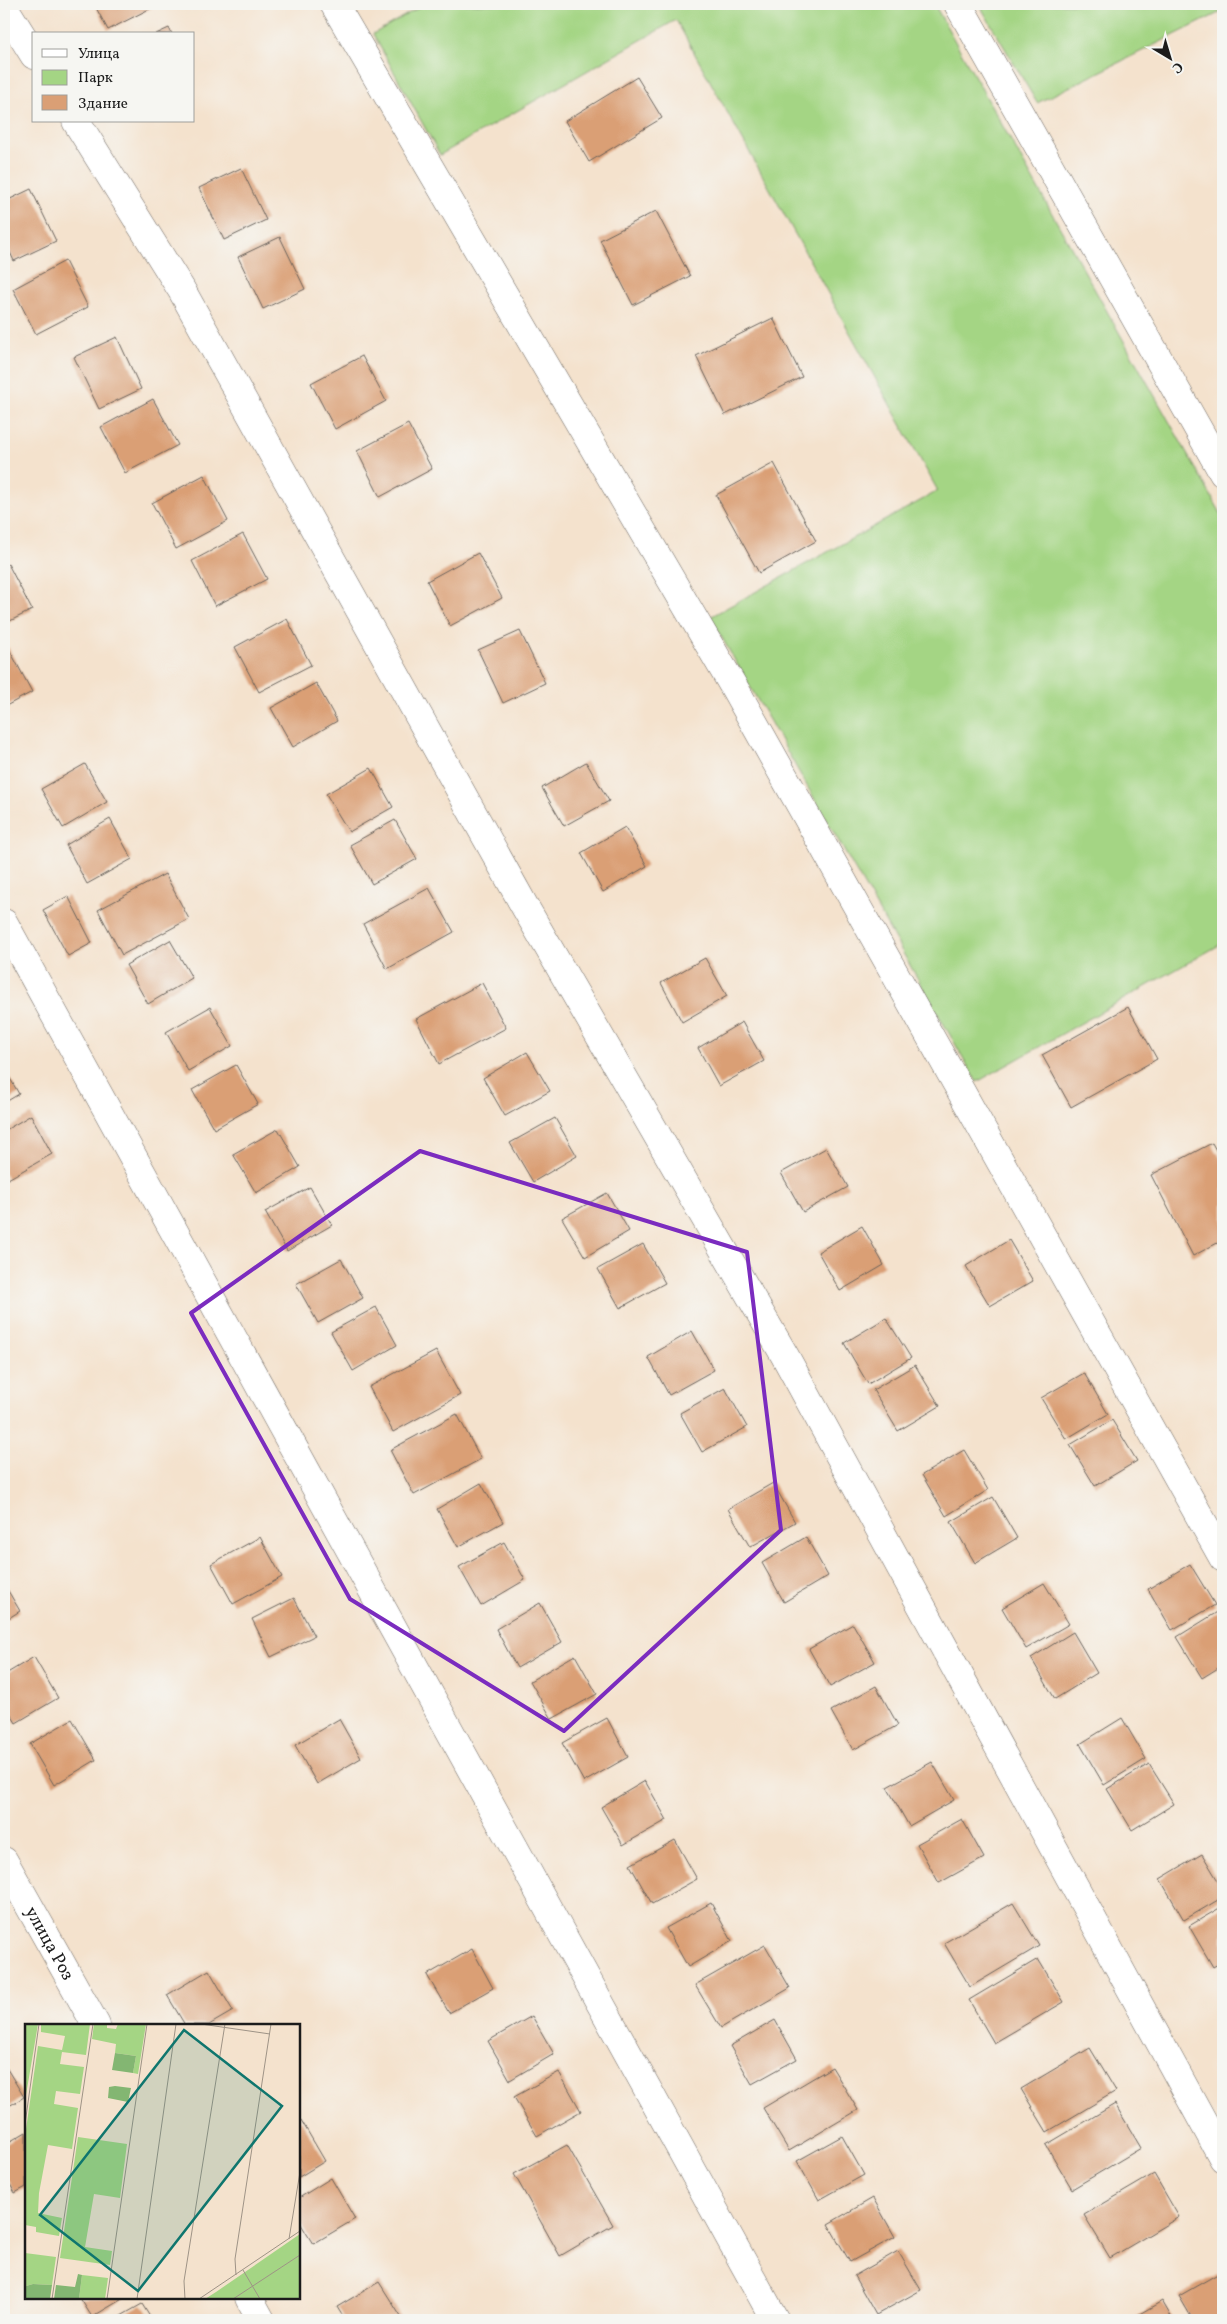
<svg xmlns="http://www.w3.org/2000/svg" width="1227" height="2324" font-family="Vollkorn,serif">
<style>
.green{fill:#a4d584;stroke:#607850}
.building{fill:#da9f75}
.lines{fill:none;stroke-linecap:round;stroke-linejoin:round}
.street-casing{stroke:#68615a;stroke-width:29}
.street{stroke:#fff;stroke-width:28}
.marked{fill:none;stroke:#7b2cbf;stroke-width:4;stroke-linejoin:round}
.labels{text-anchor:middle;stroke-width:4;stroke-linejoin:round;paint-order:stroke}
.street-label{font-size:18px;fill:#1c1c1c;stroke:#f6f6f2}
.inset-road{fill:none;stroke:#9e9386;stroke-width:1}
.view{fill:#0f766e;fill-opacity:0.15;stroke:#0f766e;stroke-width:2.5}
.inset-edge{fill:none;stroke:#1c1c1c;stroke-width:2.5}
</style>
<rect width="100%" height="100%" fill="#f6f6f2"/>
<filter id="ink" filterUnits="userSpaceOnUse"><feTurbulence type="fractalNoise" baseFrequency=".02" numOctaves="2"/><feDisplacementMap in="SourceGraphic" scale="10" xChannelSelector="R" yChannelSelector="G"/><feConvolveMatrix kernelMatrix="1 2 1 2 8 2 1 2 1" color-interpolation-filters="sRGB"/></filter>
<filter id="wash" filterUnits="userSpaceOnUse"><feTurbulence type="fractalNoise" baseFrequency=".0096" numOctaves="4" result="noise"/><feDisplacementMap in="SourceGraphic" scale="20" xChannelSelector="R" yChannelSelector="G"/><feGaussianBlur stdDeviation="1.12" result="paint"/><feColorMatrix in="noise" values="0 0 0 0 0 0 0 0 0 0 0 0 0 0 0 0 0 1.4 0 .05"/><feComposite in="paint" operator="in"/></filter>
<g filter="url(#wash)">
<rect width="100%" height="100%" fill="#f4e2cd"/>
<g class="green">
<path d="M425 4H934L1223 517V943L977 1082 710 617 938 491 676 20 440 155 373 34Z"/>
<path d="M979 4H1223V11L1037 103Z"/>
</g>
<g id="blocks">
<g class="building">
<path d="M94 4H159L108 30Z"/>
<path d="M169 28 172 34H156Z"/>
<path d="M637 77 662 118 589 162 565 121Z"/>
<path d="M241 168 266 220 224 240 199 188Z"/>
<path d="M31 189 56 241 14 261 4 239V202Z"/>
<path d="M656 211 690 276 633 305 600 240Z"/>
<path d="M280 237 305 289 263 309 238 257Z"/>
<path d="M65 261 88 307 36 334 13 289Z"/>
<path d="M773 318 802 377 725 415 696 356Z"/>
<path d="M117 337 141 389 99 409 74 357Z"/>
<path d="M362 356 386 401 335 429 311 383Z"/>
<path d="M153 399 178 445 125 473 101 427Z"/>
<path d="M408 424 432 469 380 497 357 451Z"/>
<path d="M774 463 816 541 759 573 716 495Z"/>
<path d="M204 475 228 521 176 549 152 503Z"/>
<path d="M243 534 267 579 215 606 192 561Z"/>
<path d="M478 553 502 598 450 626 427 581Z"/>
<path d="M8 564 32 610 4 624V567Z"/>
<path d="M287 619 311 665 259 692 235 647Z"/>
<path d="M520 631 545 683 503 703 478 650Z"/>
<path d="M8 647 32 692 4 707V650Z"/>
<path d="M316 683 337 721 293 747 271 708Z"/>
<path d="M586 762 609 801 564 826 542 788Z"/>
<path d="M85 764 107 802 63 828 41 789Z"/>
<path d="M371 768 393 807 349 832 326 794Z"/>
<path d="M110 819 132 859 87 884 66 845Z"/>
<path d="M395 820 417 859 372 884 350 845Z"/>
<path d="M625 827 647 866 603 892 581 853Z"/>
<path d="M165 874 189 919 122 955 98 910Z"/>
<path d="M429 888 454 932 387 969 363 924Z"/>
<path d="M68 896 92 943 68 956 43 910Z"/>
<path d="M170 940 192 978 148 1004 126 965Z"/>
<path d="M705 958 727 996 682 1022 661 983Z"/>
<path d="M482 983 506 1028 439 1064 416 1019Z"/>
<path d="M210 1007 232 1046 188 1071 166 1032Z"/>
<path d="M1128 1007 1157 1059 1071 1107 1042 1055Z"/>
<path d="M742 1022 764 1061 719 1086 698 1048Z"/>
<path d="M527 1052 550 1091 505 1116 483 1078Z"/>
<path d="M236 1065 258 1104 214 1129 192 1090Z"/>
<path d="M4 1068 19 1094 4 1103Z"/>
<path d="M31 1115 52 1154 8 1179 4 1172V1131Z"/>
<path d="M555 1118 577 1156 533 1182 510 1143Z"/>
<path d="M278 1129 300 1167 256 1193 233 1154Z"/>
<path d="M1212 1143 1223 1163V1240L1193 1256 1151 1175Z"/>
<path d="M826 1148 848 1187 803 1212 781 1173Z"/>
<path d="M310 1187 332 1225 287 1251 265 1212Z"/>
<path d="M607 1193 629 1231 585 1257 562 1218Z"/>
<path d="M862 1226 884 1265 840 1291 818 1252Z"/>
<path d="M1009 1240 1033 1281 990 1306 966 1266Z"/>
<path d="M643 1244 665 1283 620 1308 598 1269Z"/>
<path d="M341 1259 363 1298 318 1323 296 1284Z"/>
<path d="M376 1307 397 1345 353 1371 331 1332Z"/>
<path d="M886 1318 911 1358 868 1384 844 1343Z"/>
<path d="M692 1331 714 1370 669 1395 648 1357Z"/>
<path d="M436 1351 460 1395 393 1432 369 1387Z"/>
<path d="M915 1365 940 1406 898 1431 873 1390Z"/>
<path d="M1084 1373 1108 1414 1066 1439 1041 1398Z"/>
<path d="M725 1388 747 1427 702 1452 680 1413Z"/>
<path d="M457 1414 481 1459 414 1495 390 1450Z"/>
<path d="M1112 1420 1137 1461 1095 1486 1070 1445Z"/>
<path d="M964 1450 988 1490 946 1516 922 1475Z"/>
<path d="M481 1483 503 1522 458 1547 437 1509Z"/>
<path d="M773 1483 795 1522 750 1547 728 1509Z"/>
<path d="M993 1497 1017 1538 975 1563 951 1522Z"/>
<path d="M260 1537 282 1577 233 1604 211 1564Z"/>
<path d="M806 1537 828 1576 784 1602 762 1563Z"/>
<path d="M504 1542 525 1580 481 1606 459 1567Z"/>
<path d="M1190 1564 1215 1605 1172 1630 1148 1589Z"/>
<path d="M1044 1583 1069 1624 1026 1649 1002 1608Z"/>
<path d="M4 1584 20 1611 4 1621Z"/>
<path d="M294 1598 314 1636 271 1657 252 1619Z"/>
<path d="M540 1603 562 1642 517 1668 496 1629Z"/>
<path d="M1219 1611 1223 1618V1665L1202 1678 1177 1637Z"/>
<path d="M853 1624 875 1662 830 1687 809 1649Z"/>
<path d="M1073 1632 1097 1673 1055 1699 1031 1658Z"/>
<path d="M575 1655 597 1694 552 1719 530 1681Z"/>
<path d="M34 1657 58 1698 16 1723 4 1703V1675Z"/>
<path d="M876 1686 898 1725 853 1750 831 1711Z"/>
<path d="M607 1718 628 1757 584 1782 562 1743Z"/>
<path d="M1122 1718 1146 1759 1104 1785 1080 1744Z"/>
<path d="M72 1719 96 1760 54 1785 30 1744Z"/>
<path d="M339 1719 361 1758 317 1784 295 1745Z"/>
<path d="M932 1762 954 1800 909 1826 887 1787Z"/>
<path d="M1149 1764 1174 1804 1132 1830 1107 1789Z"/>
<path d="M645 1781 667 1820 623 1845 601 1807Z"/>
<path d="M962 1819 984 1858 939 1883 917 1844Z"/>
<path d="M675 1840 697 1879 652 1904 630 1865Z"/>
<path d="M1202 1854 1223 1889V1897L1184 1920 1160 1879Z"/>
<path d="M711 1903 732 1941 688 1967 666 1928Z"/>
<path d="M1013 1903 1039 1946 970 1987 944 1943Z"/>
<path d="M1223 1906V1961L1213 1967 1189 1926Z"/>
<path d="M765 1945 790 1988 721 2028 695 1985Z"/>
<path d="M472 1949 493 1988 449 2013 427 1975Z"/>
<path d="M1038 1959 1064 2002 994 2043 969 2000Z"/>
<path d="M209 1970 233 2011 209 2025H185L167 1995Z"/>
<path d="M532 2016 554 2054 510 2080 488 2041Z"/>
<path d="M775 2020 797 2059 752 2084 730 2046Z"/>
<path d="M1090 2048 1116 2091 1047 2132 1021 2089Z"/>
<path d="M4 2064 24 2097 4 2109Z"/>
<path d="M832 2067 858 2110 789 2151 763 2108Z"/>
<path d="M559 2072 581 2111 537 2136 514 2097Z"/>
<path d="M1115 2104 1141 2148 1072 2189 1046 2145Z"/>
<path d="M301 2120 325 2161 299 2177V2122Z"/>
<path d="M26 2132V2187L15 2193 4 2174V2145Z"/>
<path d="M842 2136 864 2175 819 2200 797 2161Z"/>
<path d="M567 2145 613 2225 560 2256 514 2174Z"/>
<path d="M1154 2174 1179 2217 1110 2258 1084 2215Z"/>
<path d="M331 2178 355 2219 313 2244 299 2221V2198Z"/>
<path d="M873 2198 895 2237 850 2262 828 2224Z"/>
<path d="M898 2251 921 2290 876 2315 854 2276Z"/>
<path d="M1223 2271V2320H1193L1179 2296Z"/>
<path d="M379 2282 403 2320H345L337 2307Z"/>
<path d="M80 2298H124L92 2317Z"/>
<path d="M1162 2301 1173 2320H1129Z"/>
<path d="M142 2304 152 2320H114Z"/>
</g>
</g>
</g>
<g filter="url(#ink)">
<use href="#blocks" fill-opacity="0" stroke="#68615a" stroke-width="1"/>
<g class="lines">
<g class="street-casing">
<g id="street">
<path d="M334 4 735 689 1223 1558"/>
<path d="M958 4 1223 473"/>
<path d="M4 7 34 55"/>
<path d="M76 121 181 289 525 907 785 1356 1223 2158"/>
<path d="M4 923 775 2320"/>
<path id="s1" d="M4 1861 96 2025"/>
<path d="M249 2298 261 2320"/>
</g>
</g>
<use href="#street" class="street"/>
</g>
</g>
<path class="marked" d="M420 1151 747 1252 781 1530 564 1731 350 1599 191 1313Z"/>
<g class="labels">
<g class="street-label">
<text dy="6" stroke="none"><textPath href="#s1" startOffset="94">улица Роз</textPath></text>
</g>
</g>
<g transform="translate(25 2024)">
<rect width="275" height="275" fill="#f4e2cd"/>
<path d="M0 0H13L0 77ZM16 0H65L61 31 37 28 35 40 59 43 55 70 31 67 29 80 53 84 47 125 23 121 14 169 13 189 37 194 34 212 11 208V203L0 201V112L13 22 37 26 40 12 16 8ZM69 0H82V4L91 5 93 0H121L113 50 108 49 111 32 90 29 91 20 67 15ZM53 113 102 120 95 174 69 170 60 223 87 227 85 241 35 234ZM275 210V275H180L191 268ZM0 229 31 233 27 261 8 260 1 262 0 269ZM57 251 83 254 80 275H54Z" fill="#a4d584"/>
<path d="M90 29 111 32 108 49 87 46ZM90 62 106 64 103 78 83 74 84 63ZM53 250 57 251 54 275H29L31 261 50 263ZM8 260 27 261 25 275H0L1 262Z" fill="#83b672"/>
<path class="inset-road" d="M176 0 245 10M0 100 14 0M264 215 275 148M218 246 235 275M211 251 210 235 246 0M27 275 68 0M82 275 122 0M112 275 151 0M160 275 159 257 200 0M174 275 275 207M208 275 275 231"/>
<path class="view" d="M159 6 257 82 113 267 15 191Z"/>
<rect width="275" height="275" class="inset-edge"/>
</g>
<rect width="1227" height="2324" fill="none" stroke="#f6f6f2" stroke-width="20"/>
<rect x="32" y="32" width="162" height="90" fill="#f6f6f2" stroke="#9f9f9c"/>
<rect x="42" y="49" width="25" height="8" fill="#ffffff" stroke="#9f9f9c"/>
<text x="78" y="58" font-size="15" fill="#1c1c1c">Улица</text>
<rect x="42" y="70" width="25" height="15" fill="#a4d584" stroke="#9f9f9c"/>
<text x="78" y="82" font-size="15" fill="#1c1c1c">Парк</text>
<rect x="42" y="95" width="25" height="15" fill="#da9f75" stroke="#9f9f9c"/>
<text x="78" y="108" font-size="15" fill="#1c1c1c">Здание</text>
<g transform="translate(1170 58) rotate(142)" stroke="#f6f6f2" stroke-width="4" paint-order="stroke">
<path d="M0-4L9 19L0 12L-9 19Z" fill="#1c1c1c"/>
<text y="-8" font-size="14" font-weight="bold" text-anchor="middle" fill="#1c1c1c">С</text>
</g>
</svg>
